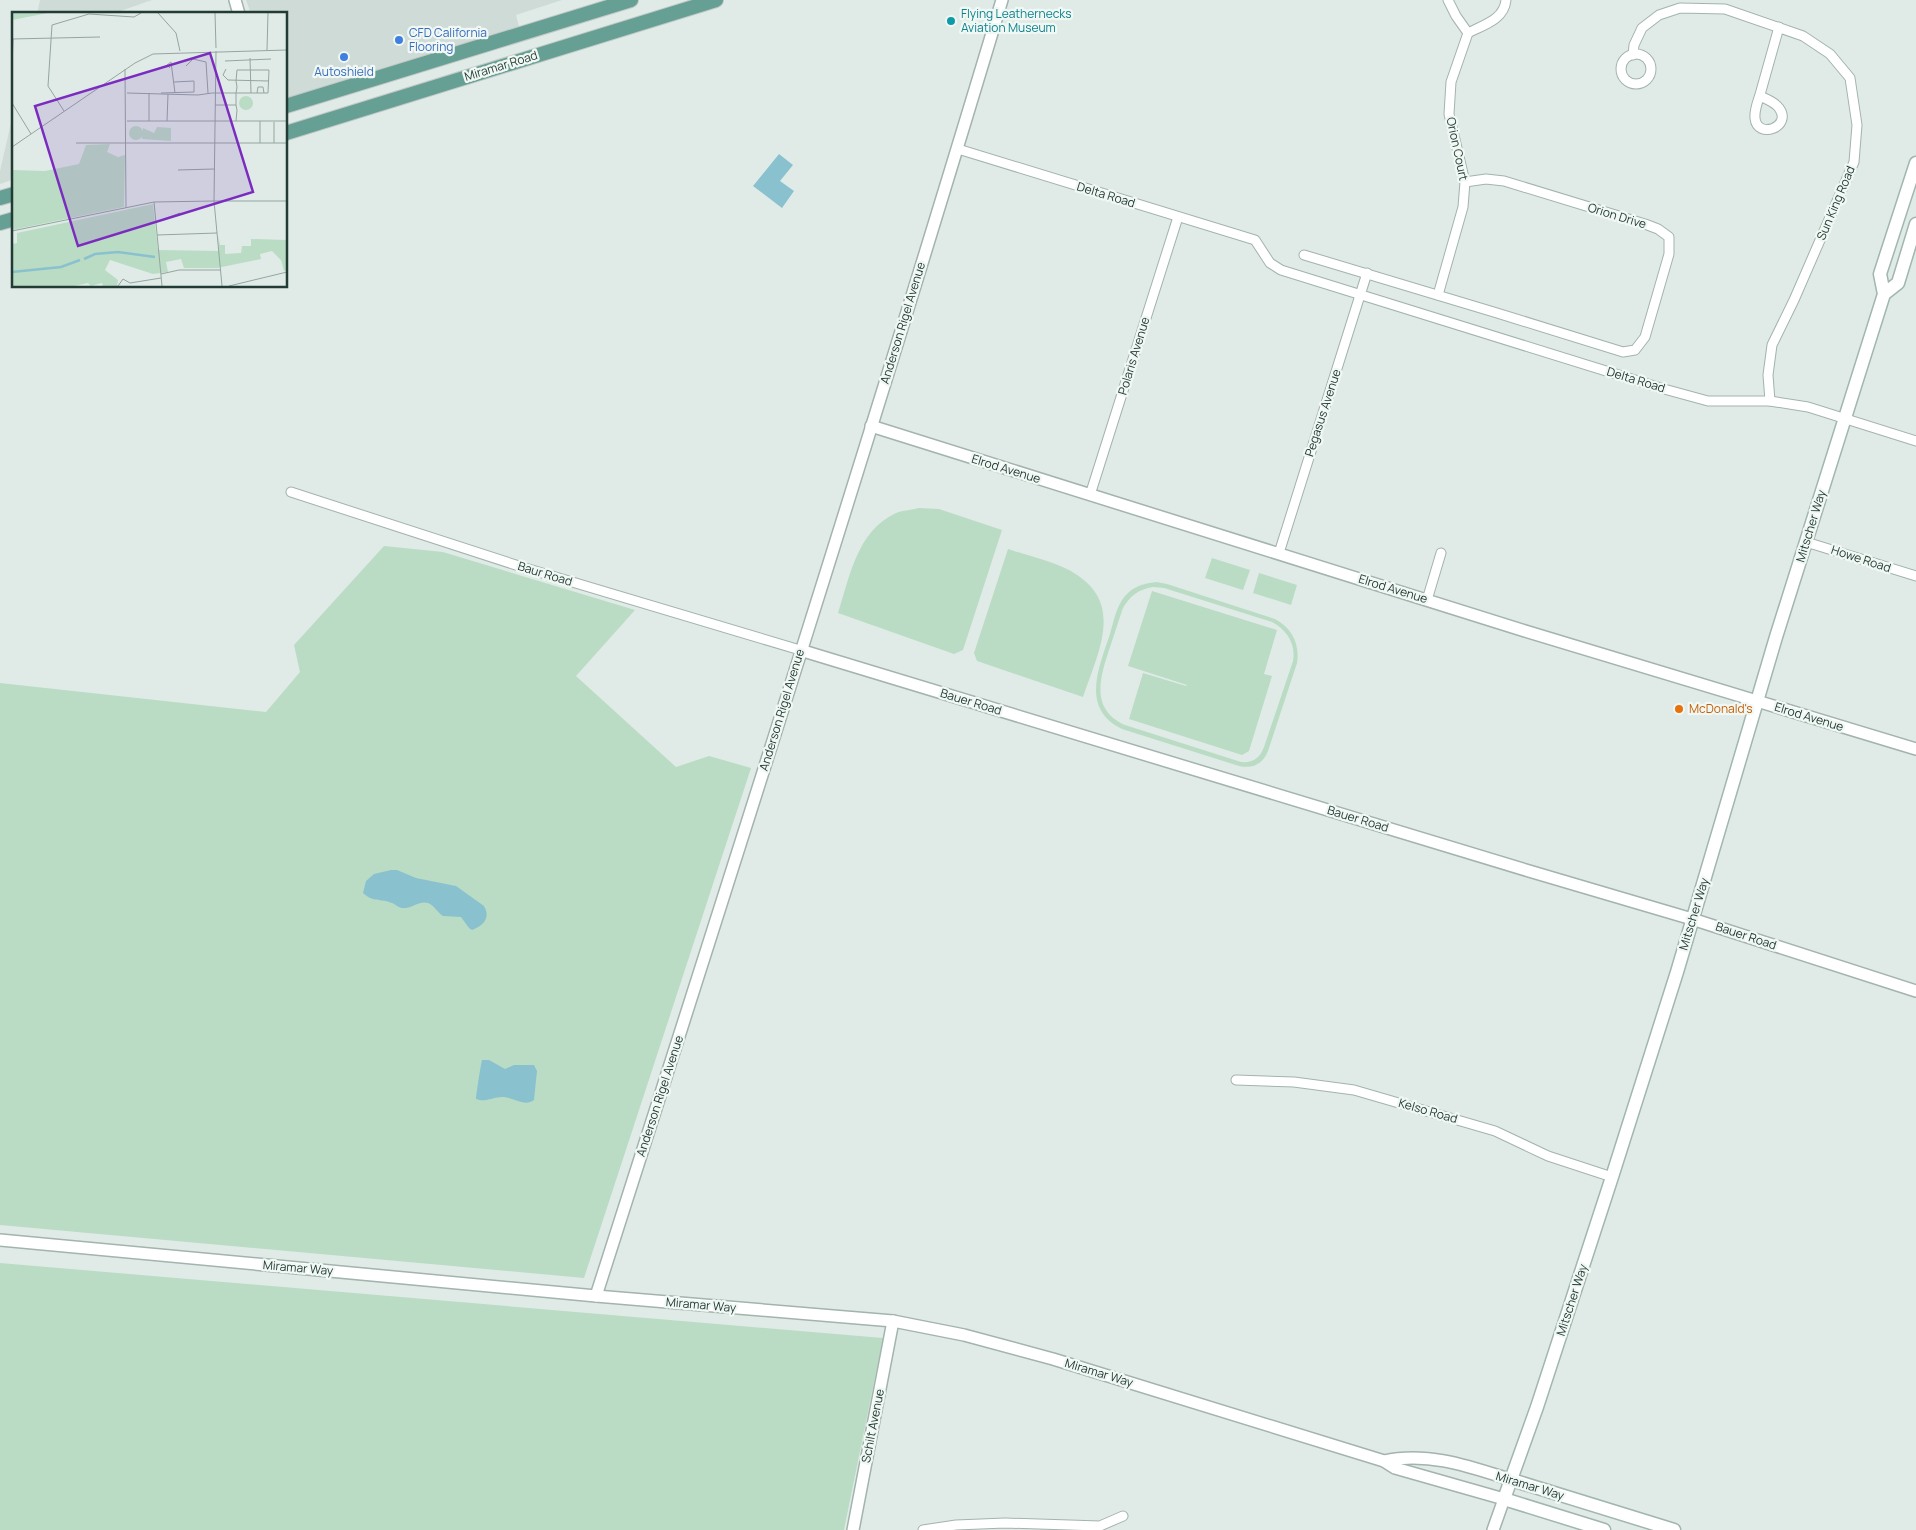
<svg xmlns="http://www.w3.org/2000/svg" width="1916" height="1530" font-family="Manrope,sans-serif">
<style>
.built{fill:#cfdbd6}
.green{fill:#badcc4;fill-rule:evenodd}
.water{fill:#8ac1cf}
.lines{fill:none;stroke-linecap:round;stroke-linejoin:round}
.minor-casing{stroke:#a3b3ae;stroke-width:11}
.tertiary-casing{stroke:#a3b3ae;stroke-width:14}
.secondary-casing{stroke:#a0b6af;stroke-width:15}
.primary-casing{stroke:#c1c8c6;stroke-width:16}
.minor{stroke:#fff;stroke-width:9}
.tertiary{stroke:#fff;stroke-width:11}
.secondary{stroke:#fff;stroke-width:12}
.primary{stroke:#669f93;stroke-width:14}
.culture-dot{fill:#0f9aa8;stroke:#f1f8f4;stroke-width:2}
.shop-dot{fill:#3f7fe0;stroke:#f1f8f4;stroke-width:2}
.food-dot{fill:#e8710a;stroke:#f1f8f4;stroke-width:2}
.labels{text-anchor:middle;stroke-width:4.5;stroke-linejoin:round;paint-order:stroke}
.culture-label{font-size:12px;fill:#0d838f;stroke:#f1f8f4;text-anchor:start}
.shop-label{font-size:12px;fill:#366cbe;stroke:#f1f8f4;text-anchor:start}
.street-label{font-size:12px;fill:#223b35;stroke:#f1f8f4}
.food-label{font-size:12px;fill:#c56008;stroke:#f1f8f4;text-anchor:start}
.inset-river{fill:none;stroke:#8ac1cf;stroke-width:2.5}
.inset-road{fill:none;stroke:#94a5a0;stroke-width:1}
.view{fill:#7b2cbf;fill-opacity:0.15;stroke:#7b2cbf;stroke-width:2.5}
.inset-edge{fill:none;stroke:#223b35;stroke-width:2.5}
</style>
<rect width="100%" height="100%" fill="#e0ebe7"/>
<g class="built">
<path d="M40 0H152L112 14H37Z"/>
<path d="M246 0H562L516 15 519 27 290 98H286V14H251Z"/>
<path d="M14 110V179L0 184V171Z"/>
</g>
<g class="green">
<path d="M919 508 939 509 1002 530 963 650 954 654 838 613C850 576 857 531 896 513 903 510 912 510 919 508Z"/>
<path d="M384 546 443 552 635 610 576 676 676 767 709 756 751 768 584 1278 0 1225V683L266 712 300 672 294 645Z"/>
<path d="M1008 549C1026 555 1059 563 1074 573 1125 604 1098 652 1083 697L977 661 974 653Z"/>
<path d="M1212 558 1250 570 1243 590 1205 578Z"/>
<path d="M1259 573 1297 585 1291 605 1253 593Z"/>
<path d="M1157 582 1167 584 1275 619C1292 628 1300 644 1297 663L1268 751C1263 764 1253 769 1239 766L1122 729C1080 709 1099 667 1110 634 1114 620 1117 602 1129 592 1137 585 1147 583 1157 582ZM1153 587 1164 588 1272 622C1287 630 1296 644 1293 661L1264 747C1260 758 1253 763 1241 762L1125 725C1090 709 1100 678 1109 650 1114 636 1118 622 1123 608 1130 596 1139 589 1153 587Z"/>
<path d="M1152 591 1277 630 1264 674 1272 676 1249 751 1242 755 1129 719 1143 673 1186 686 1187 685 1128 666Z"/>
<path d="M0 1263 883 1338 844 1530H0Z"/>
</g>
<g class="water">
<path d="M779 154 793 165 780 181 794 191 782 208 753 186Z"/>
<path d="M391 870H397L416 878 456 886 484 906C491 918 483 926 472 930L469 928 461 917 443 916C437 912 435 906 428 903 419 900 412 909 402 908 399 908 395 904 392 903 380 898 374 903 363 893L366 881 374 874Z"/>
<path d="M482 1060H489L505 1069 514 1065H534L537 1071 534 1100C525 1107 514 1098 504 1097 494 1096 486 1103 476 1099 476 1096 481 1063 482 1060Z"/>
</g>
<g class="lines">
<g class="minor-casing">
<g id="minor">
<path d="M1448 0 1456 16 1468 33"/>
<circle cx="1636" cy="69" r="15"/>
<path d="M1633 55 1634 45 1642 28 1659 15 1680 8 1725 9 1803 36 1830 54 1850 78 1857 125 1854 162 1794 300 1772 345 1768 375 1770 401"/>
<path d="M1760 96C1766 99 1775 102 1779 108 1793 127 1757 140 1755 118 1754 109 1759 99 1761 91 1767 70 1773 48 1779 27"/>
<path d="M958 149 1255 240 1270 263 1281 270 1664 389 1708 401H1770L1808 407 1916 441"/>
<path d="M1304 255 1497 313 1623 352 1635 350 1645 337 1669 254V237L1658 229 1645 224 1504 181 1486 179 1465 182"/>
<path d="M1438 295 1463 207 1465 182 1449 114 1451 82 1468 33C1483 25 1504 20 1506 0"/>
<path d="M291 492 522 567 800 650"/>
<path d="M1090 495 1178 217"/>
<path d="M1806 542 1916 576"/>
<path d="M1279 553 1367 273"/>
<path d="M1427 600 1441 553"/>
<path d="M1236 1080 1294 1082 1354 1090 1495 1131 1548 1156 1612 1177"/>
<path d="M923 1530 956 1525 1005 1523 1100 1526 1123 1516"/>
</g>
</g>
<g class="tertiary-casing">
<g id="tertiary">
<path d="M235 0 239 14"/>
<path d="M871 426 1525 631 1916 749"/>
<path d="M800 650 1529 871 1692 919 1916 991"/>
<path d="M0 1240 596 1296 893 1321 964 1335 1053 1359 1384 1461 1395 1468 1504 1499 1493 1530"/>
<path d="M596 1296C734 865 872 433 1002 0"/>
<path d="M1384 1461C1428 1451 1471 1467 1512 1480"/>
<path d="M853 1530 893 1321"/>
</g>
</g>
<g class="secondary-casing">
<g id="secondary">
<path d="M1884 294 1898 283 1916 224"/>
<path d="M1512 1480 1674 1530"/>
<path d="M1604 1530 1504 1499 1537 1407 1612 1177 1677 972 1776 637 1884 294 1880 274 1916 163"/>
</g>
</g>
<g class="primary-casing">
<g id="primary">
<path d="M286 106 631 0"/>
<path d="M286 133 716 0"/>
<path d="M0 198 14 194"/>
<path d="M0 223 14 219"/>
</g>
</g>
<use href="#minor" class="minor"/>
<use href="#tertiary" class="tertiary"/>
<use href="#secondary" class="secondary"/>
<use href="#primary" class="primary"/>
</g>
<circle class="culture-dot" cx="951" cy="21" r="5"/>
<g class="shop-dot">
<circle cx="399" cy="40" r="5"/>
<circle cx="344" cy="57" r="5"/>
</g>
<circle class="food-dot" cx="1679" cy="709" r="5"/>
<g class="labels">
<g class="culture-label">
<text x="961" y="18">Flying Leathernecks<tspan x="961" dy="14">Aviation Museum</tspan></text>
</g>
<g class="shop-label">
<text x="409" y="37">CFD California<tspan x="409" dy="14">Flooring</tspan></text>
<text x="344" y="76" text-anchor="middle">Autoshield</text>
</g>
<g class="street-label">
<text transform="translate(501 66) rotate(-17)" y="4">Miramar Road</text>
<text transform="translate(1457 149) rotate(78)" y="4">Orion Court</text>
<text transform="translate(1106 195) rotate(17)" y="4">Delta Road</text>
<text transform="translate(1836 203) rotate(-67)" y="4">Sun King Road</text>
<text transform="translate(1617 216) rotate(17)" y="4">Orion Drive</text>
<text transform="translate(903 323) rotate(-73)" y="4">Anderson Rigel Avenue</text>
<text transform="translate(1134 356) rotate(-73)" y="4">Polaris Avenue</text>
<text transform="translate(1636 380) rotate(17)" y="4">Delta Road</text>
<text transform="translate(1323 413) rotate(-72)" y="4">Pegasus Avenue</text>
<text transform="translate(1006 469) rotate(17)" y="4">Elrod Avenue</text>
<text transform="translate(1811 526) rotate(-73)" y="4">Mitscher Way</text>
<text transform="translate(1861 559) rotate(18)" y="4">Howe Road</text>
<text transform="translate(545 574) rotate(17)" y="4">Baur Road</text>
<text transform="translate(1393 589) rotate(17)" y="4">Elrod Avenue</text>
<text transform="translate(971 702) rotate(17)" y="4">Bauer Road</text>
<text transform="translate(782 710) rotate(-73)" y="4">Anderson Rigel Avenue</text>
<text transform="translate(1809 717) rotate(17)" y="4">Elrod Avenue</text>
<text transform="translate(1358 819) rotate(17)" y="4">Bauer Road</text>
<text transform="translate(1694 914) rotate(-73)" y="4">Mitscher Way</text>
<text transform="translate(1746 936) rotate(18)" y="4">Bauer Road</text>
<text transform="translate(660 1096) rotate(-72)" y="4">Anderson Rigel Avenue</text>
<text transform="translate(1428 1111) rotate(16)" y="4">Kelso Road</text>
<text transform="translate(298 1268) rotate(5)" y="4">Miramar Way</text>
<text transform="translate(1572 1300) rotate(-72)" y="4">Mitscher Way</text>
<text transform="translate(701 1305) rotate(5)" y="4">Miramar Way</text>
<text transform="translate(1099 1373) rotate(17)" y="4">Miramar Way</text>
<text transform="translate(873 1426) rotate(-79)" y="4">Schilt Avenue</text>
<text transform="translate(1530 1486) rotate(17)" y="4">Miramar Way</text>
</g>
<g class="food-label">
<text x="1689" y="713">McDonald's</text>
</g>
</g>
<g transform="translate(12 12)">
<rect width="275" height="275" fill="#e0ebe7"/>
<path d="M0 1H36L0 8ZM227 91a7 7 0 1 1 14 0a7 7 0 1 1-14 0ZM117 121a7 7 0 1 1 14 0a7 7 0 1 1-14 0ZM145 115 159 116V129L130 127 131 116 142 121ZM98 132 95 140 106 145 113 143 112 195 0 218V158L33 159 67 152 74 133ZM141 192 146 238 207 239 206 223 208 233H213V242L229 241 230 234H239V227L275 228V258L272 259 269 248 260 239 248 242 249 247 205 256H172L169 247 154 250 156 260 141 262 98 248 93 258 106 268 105 274H91L90 271 79 274 76 271 62 274H0V232L5 231V221Z" fill="#badcc4"/>
<path class="inset-river" d="M72 247 83 242 106 240 143 245M0 260 49 255 68 248"/>
<path class="inset-road" d="M146 1 164 21 168 39M203 1 204 36M0 27 88 25M255 38 256 1M204 39 202 189H275M238 46 239 81M213 49 259 47M0 54 1 27M174 54 181 47 194 50 196 81M158 56 155 53 159 50 163 81M113 57 114 196M214 57 211 63 216 68 257 69M115 81 186 83 200 81H256L257 58H225L224 69 225 75 224 81V93L225 98 224 109M149 81 182 80V69L162 70M245 81 246 75H251L252 81M0 91 19 122M203 93H224M52 99 36 74 40 13 77 2 122 5 129 1M115 109H275M137 109V81M155 109 156 82M64 131H275M248 131V109M262 131V110M0 135 123 51 141 42 275 38M166 158 202 157M142 190 150 274M144 210 168 201M0 219 142 190 202 189 210 274M145 223 205 221M149 262 167 258H208M106 274 111 267 118 271 149 266M217 274 275 260"/>
<path class="view" d="M198 41 241 180 66 234 23 94Z"/>
<rect width="275" height="275" class="inset-edge"/>
</g>
</svg>
